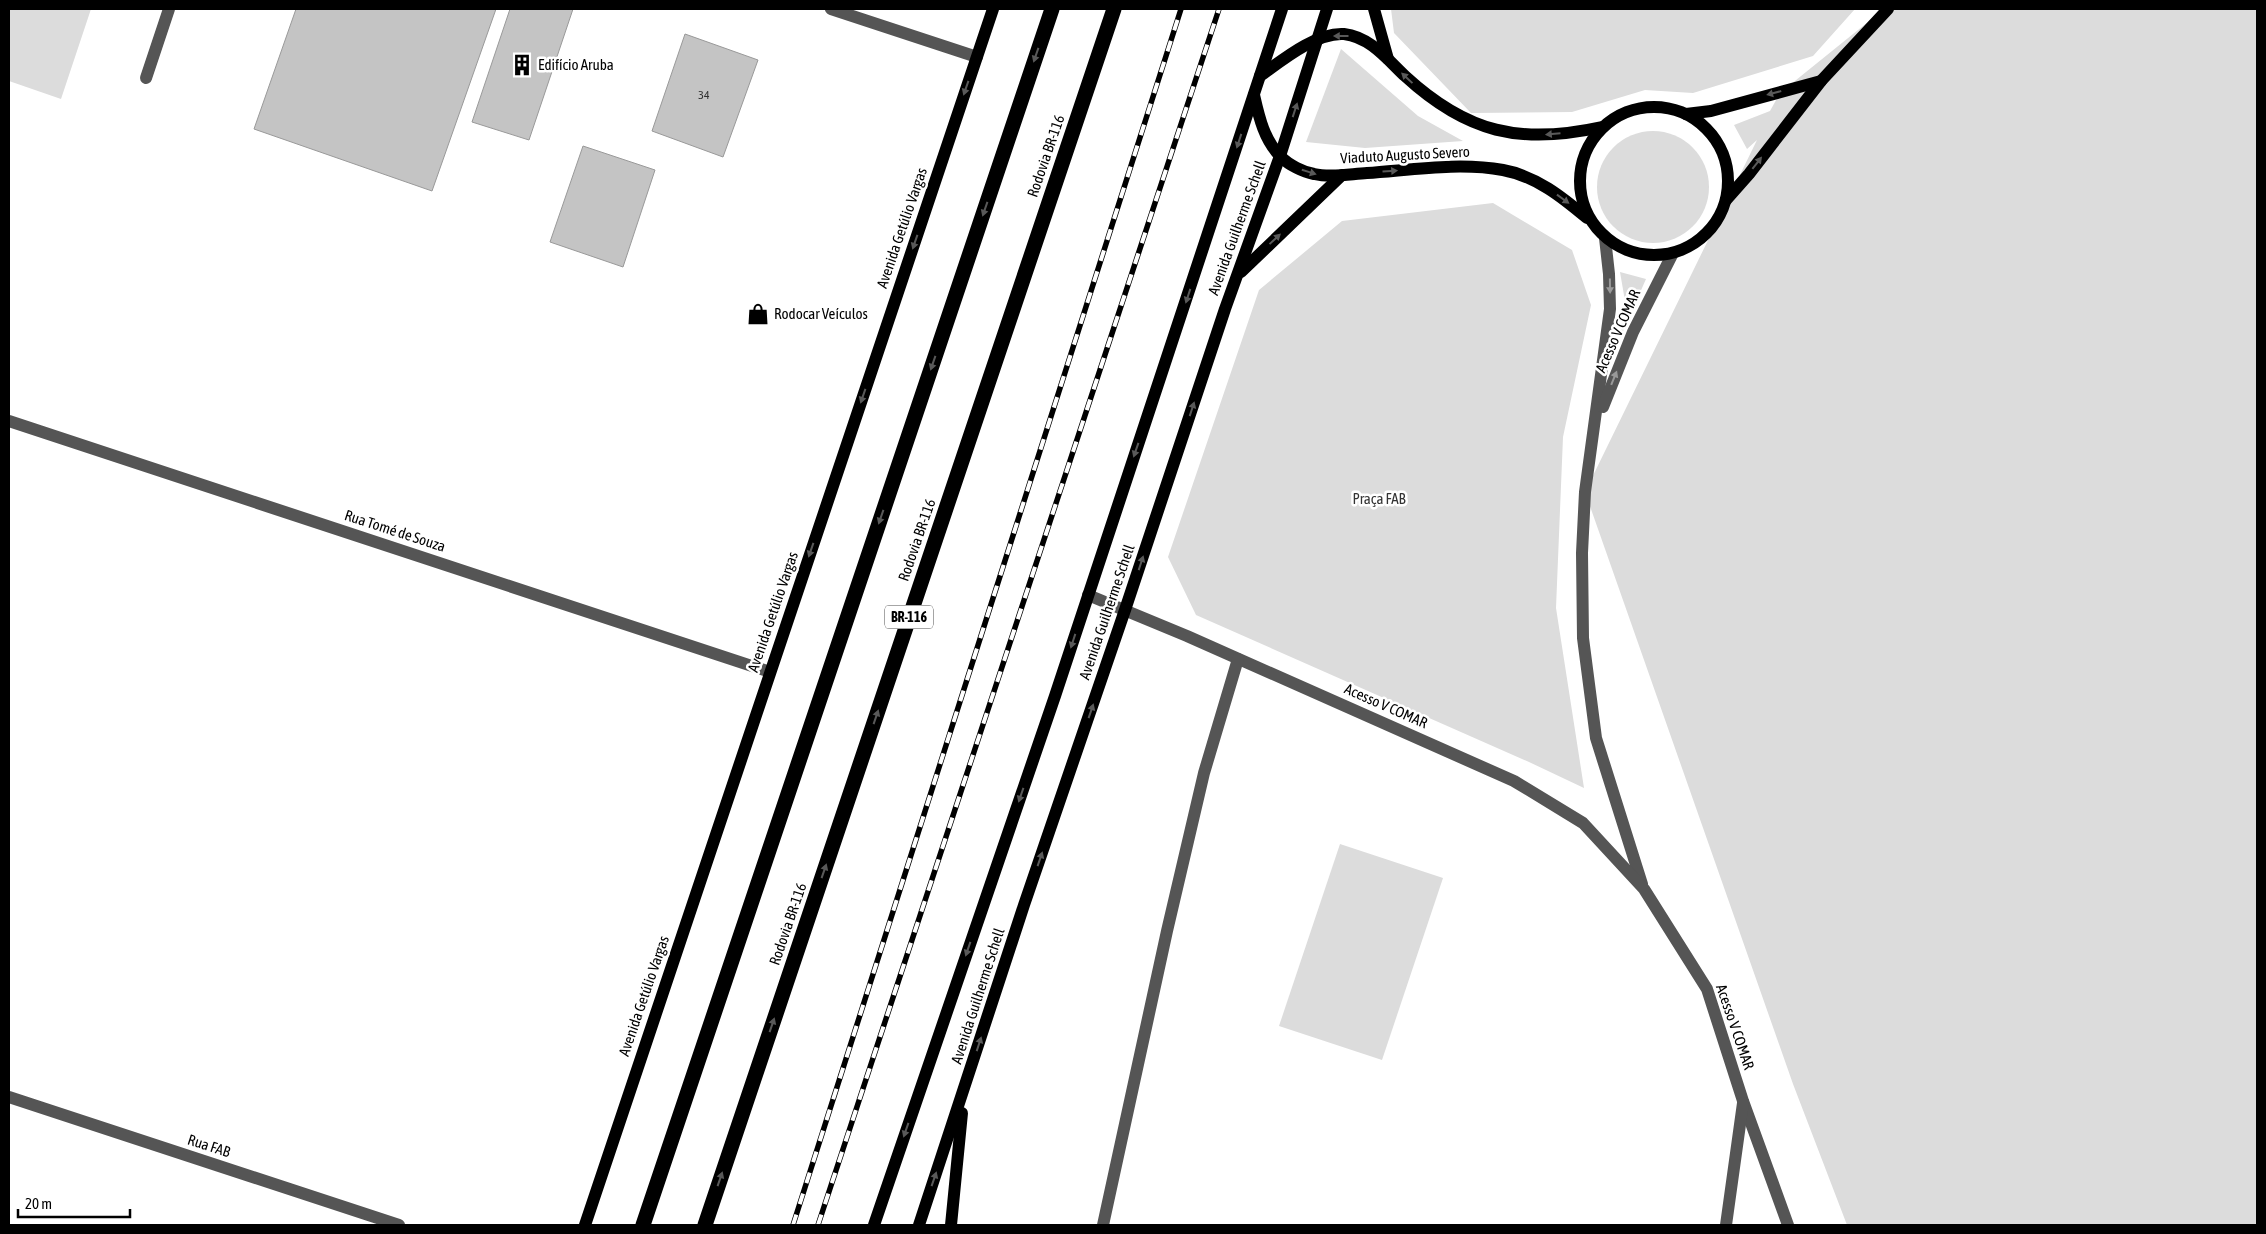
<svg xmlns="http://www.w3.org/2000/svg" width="2266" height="1234" font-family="'Asap Condensed',sans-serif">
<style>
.green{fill:#dcdcdc}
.building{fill:#c4c4c4;stroke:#999}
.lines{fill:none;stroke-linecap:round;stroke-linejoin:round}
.minor{stroke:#555;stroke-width:12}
.major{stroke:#000;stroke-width:12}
.highway{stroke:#000;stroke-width:15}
.rail-casing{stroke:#000;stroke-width:5.5}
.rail{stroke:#fff;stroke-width:4;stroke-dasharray:11;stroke-linecap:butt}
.oneway{fill:#595959}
.oneway2{fill:#999}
.labels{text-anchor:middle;stroke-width:5;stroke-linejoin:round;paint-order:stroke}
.number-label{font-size:12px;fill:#313131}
.shield{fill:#fff;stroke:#4c4c4c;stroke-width:1}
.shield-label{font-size:14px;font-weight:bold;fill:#000}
.poi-label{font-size:15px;fill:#000;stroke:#fff;text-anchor:start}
.street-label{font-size:15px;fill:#000;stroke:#fff}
.park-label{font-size:15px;fill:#333;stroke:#fff}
</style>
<rect width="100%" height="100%" fill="#fff"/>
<g class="green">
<path d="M9 9H91L61 99 9 81Z"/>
<path d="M1391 9H1855L1813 56 1693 93 1645 90 1572 112 1471 113 1394 33Z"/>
<path d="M1884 9 2257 10V1225H1847L1793 1084 1585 492 1757 140 1747 149 1734 125 1770 111 1780 93Z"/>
<path d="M1341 49 1418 116 1463 141 1365 148 1306 142Z"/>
<circle cx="1653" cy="187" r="56"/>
<path d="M1493 203 1572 250 1591 305 1563 437 1556 608 1584 788 1529 762 1196 615 1168 557 1259 290 1342 221Z"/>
<path d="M1620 272 1646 279 1620 338 1625 301Z"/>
<path d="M1340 844 1443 878 1382 1060 1279 1026Z"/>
</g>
<g class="building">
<path d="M296 9H496L432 191 254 129Z"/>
<path d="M510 9H573L529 140 472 122Z"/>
<path d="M685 34 758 60 723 157 652 131Z"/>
<path d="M583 146 655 170 623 267 550 242Z"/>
</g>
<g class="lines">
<g class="minor">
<path d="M831 9 977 57"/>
<path d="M146 78 169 9"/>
<path d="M1605 238 1609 274 1610 309 1585 492 1582 553 1583 638 1596 738 1642 884"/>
<path d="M1603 407 1633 332 1673 253"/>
<path d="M9 421 770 672"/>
<path d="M1088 595 1187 636 1514 781 1583 823 1644 889 1707 989 1743 1101 1788 1225"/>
<path d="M9 1097 399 1225"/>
<path d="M1103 1225 1167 931 1204 773 1238 659"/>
<path d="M1726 1225 1743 1103"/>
</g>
<g class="major">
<path d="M1374 9 1388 59"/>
<path d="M1260 76C1281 61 1316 32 1344 34 1370 37 1387 59 1405 76 1467 133 1520 145 1602 127"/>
<path d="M1254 95C1259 117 1264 140 1281 157 1289 165 1303 172 1314 174 1331 178 1350 174 1367 173 1411 170 1459 162 1503 170 1536 176 1562 197 1587 218"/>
<circle cx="1654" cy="181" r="74"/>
<path d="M1686 114 1711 111 1821 81"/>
<path d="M1726 200 1749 174 1821 81 1888 9"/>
<path d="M1241 272 1342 175"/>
<path d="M585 1225 993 9"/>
<path d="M874 1225 1055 696 1282 9"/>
<path d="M919 1225 1024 905 1125 610 1225 309 1280 156 1327 9"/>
<path d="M951 1225 962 1113"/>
</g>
<g class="highway">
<path d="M643 1225 1052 9"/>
<path d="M705 1225 1114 9"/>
</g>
<g class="rail-casing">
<g id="rail">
<path d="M793 1225 1181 9"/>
<path d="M818 1225 1219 9"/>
</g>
</g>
<use href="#rail" class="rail"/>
</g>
<defs><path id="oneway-solid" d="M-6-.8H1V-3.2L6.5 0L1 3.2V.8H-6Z" transform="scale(1.25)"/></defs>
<g class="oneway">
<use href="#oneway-solid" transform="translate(1341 36) rotate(180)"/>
<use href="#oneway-solid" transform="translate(1036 55) rotate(109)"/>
<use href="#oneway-solid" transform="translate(1407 78) rotate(-137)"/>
<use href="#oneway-solid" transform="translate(966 88) rotate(109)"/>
<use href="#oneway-solid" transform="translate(1774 93) rotate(165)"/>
<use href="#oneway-solid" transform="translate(1295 110) rotate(-72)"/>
<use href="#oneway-solid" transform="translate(1553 134) rotate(175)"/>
<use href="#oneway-solid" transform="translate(1239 141) rotate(108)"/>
<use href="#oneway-solid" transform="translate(1757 163) rotate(-52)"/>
<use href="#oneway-solid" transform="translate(1390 171) rotate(-4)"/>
<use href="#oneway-solid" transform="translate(1309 172) rotate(17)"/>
<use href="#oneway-solid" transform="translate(1563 199) rotate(36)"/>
<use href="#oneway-solid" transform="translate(985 209) rotate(109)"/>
<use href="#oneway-solid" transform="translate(1275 239) rotate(-43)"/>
<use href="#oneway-solid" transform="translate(915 242) rotate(109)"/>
<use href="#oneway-solid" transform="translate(1188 296) rotate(108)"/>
<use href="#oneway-solid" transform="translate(933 363) rotate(109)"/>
<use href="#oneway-solid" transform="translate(863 396) rotate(109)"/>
<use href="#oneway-solid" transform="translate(1192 409) rotate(-72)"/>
<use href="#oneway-solid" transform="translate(1136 450) rotate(109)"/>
<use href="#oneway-solid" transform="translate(881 517) rotate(109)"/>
<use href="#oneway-solid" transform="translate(811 550) rotate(109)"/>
<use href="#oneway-solid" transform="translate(1141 563) rotate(-72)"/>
<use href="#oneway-solid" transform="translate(1073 641) rotate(108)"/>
<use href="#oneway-solid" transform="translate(1091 711) rotate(-71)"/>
<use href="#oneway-solid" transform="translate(876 717) rotate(-71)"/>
<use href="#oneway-solid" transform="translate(1021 795) rotate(109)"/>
<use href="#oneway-solid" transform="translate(1040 859) rotate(-71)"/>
<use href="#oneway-solid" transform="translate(824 871) rotate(-71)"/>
<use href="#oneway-solid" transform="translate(968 949) rotate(109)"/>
<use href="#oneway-solid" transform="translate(772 1025) rotate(-71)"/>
<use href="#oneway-solid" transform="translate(979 1044) rotate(-72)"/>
<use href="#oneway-solid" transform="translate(906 1130) rotate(109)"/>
<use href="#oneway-solid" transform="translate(720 1179) rotate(-71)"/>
<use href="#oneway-solid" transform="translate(934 1179) rotate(-71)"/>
</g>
<g class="oneway2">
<use href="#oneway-solid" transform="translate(1610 286) rotate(89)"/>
<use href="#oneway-solid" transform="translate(1614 378) rotate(-68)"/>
</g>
<defs>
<g id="building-bare" transform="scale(1.725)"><path d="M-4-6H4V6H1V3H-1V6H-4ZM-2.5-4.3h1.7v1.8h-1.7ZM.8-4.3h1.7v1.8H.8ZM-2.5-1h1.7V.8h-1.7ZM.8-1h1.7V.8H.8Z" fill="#000" stroke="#fff" stroke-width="2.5" paint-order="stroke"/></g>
<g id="shop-bare" transform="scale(1.725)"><path d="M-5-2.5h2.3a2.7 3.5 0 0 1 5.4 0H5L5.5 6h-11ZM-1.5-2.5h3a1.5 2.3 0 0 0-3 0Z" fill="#000" stroke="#fff" stroke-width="2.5" paint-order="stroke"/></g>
</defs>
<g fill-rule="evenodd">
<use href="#building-bare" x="522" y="65"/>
<use href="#shop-bare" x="758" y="314"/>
</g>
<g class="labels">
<g class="number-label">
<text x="704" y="99">34</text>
</g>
<rect class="shield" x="885" y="605.5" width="48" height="23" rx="4"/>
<g class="shield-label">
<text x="909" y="622">BR-116</text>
</g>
<g class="poi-label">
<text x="538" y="70">Edifício Aruba</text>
<text x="774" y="319">Rodocar Veículos</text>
</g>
<g class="street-label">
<text transform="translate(1405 155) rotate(-3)" y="5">Viaduto Augusto Severo</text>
<text transform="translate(1046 156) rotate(-71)" y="5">Rodovia BR-116</text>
<text transform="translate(902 228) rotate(-71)" y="5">Avenida Getúlio Vargas</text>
<text transform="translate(1237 228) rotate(-70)" y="5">Avenida Guilherme Schell</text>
<text transform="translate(1618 331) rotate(-66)" y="5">Acesso V COMAR</text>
<text transform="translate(395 531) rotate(18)" y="5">Rua Tomé de Souza</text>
<text transform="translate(917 540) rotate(-71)" y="5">Rodovia BR-116</text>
<text transform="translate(773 612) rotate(-71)" y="5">Avenida Getúlio Vargas</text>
<text transform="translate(1107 612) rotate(-71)" y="5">Avenida Guilherme Schell</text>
<text transform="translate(1386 706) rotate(24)" y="5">Acesso V COMAR</text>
<text transform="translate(788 924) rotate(-71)" y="5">Rodovia BR-116</text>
<text transform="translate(644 996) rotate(-71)" y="5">Avenida Getúlio Vargas</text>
<text transform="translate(978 996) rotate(-72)" y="5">Avenida Guilherme Schell</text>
<text transform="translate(1735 1027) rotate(71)" y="5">Acesso V COMAR</text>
<text transform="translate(209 1146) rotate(18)" y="5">Rua FAB</text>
</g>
<g class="park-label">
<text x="1379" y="504">Praça FAB</text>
</g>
</g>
<rect width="2266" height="1234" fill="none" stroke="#000000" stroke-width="20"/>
<path d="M18 1209v8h112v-8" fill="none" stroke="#000000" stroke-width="2.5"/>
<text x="25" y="1209" font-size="15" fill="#000000" stroke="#ffffff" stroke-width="4" paint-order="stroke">20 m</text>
</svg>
